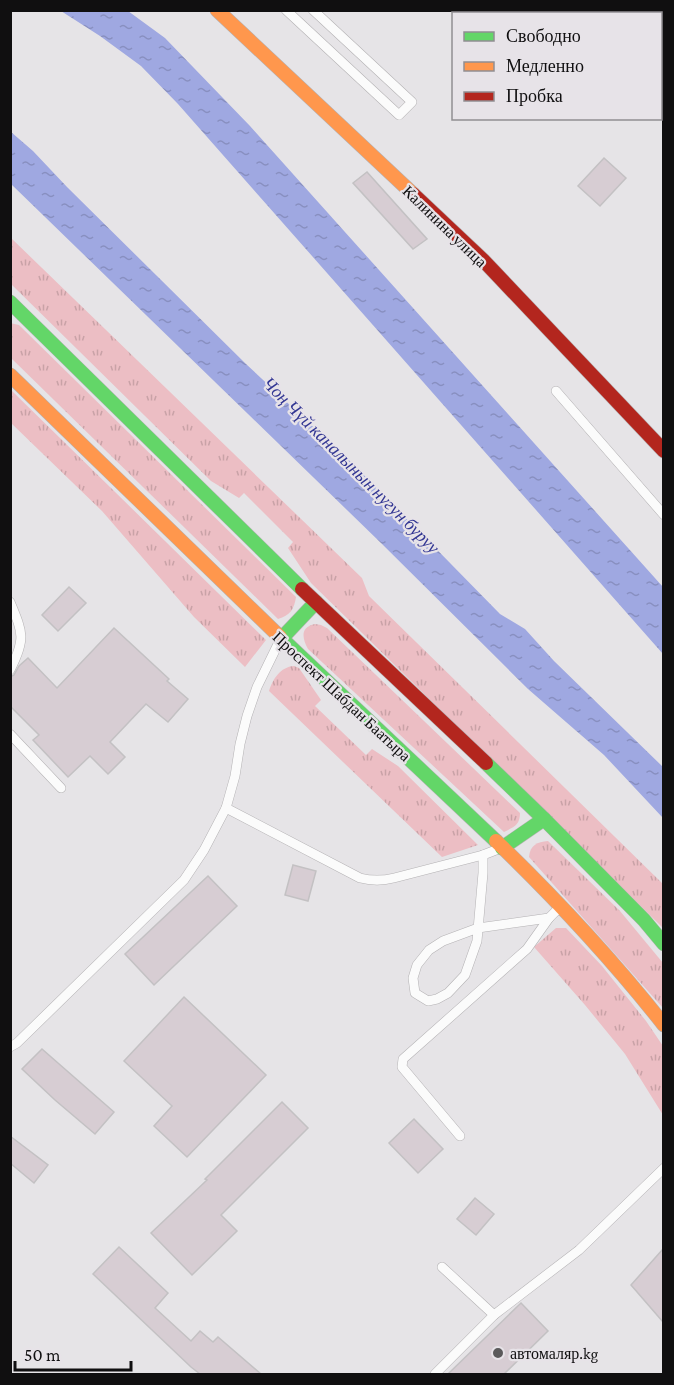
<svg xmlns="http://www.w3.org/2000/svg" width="674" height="1385" font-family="'Crimson Pro',serif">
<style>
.grass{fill:url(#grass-tufts)}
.water{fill:url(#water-ripples)}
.building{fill:#d7cdd3;stroke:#c3c1c3;stroke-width:1.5}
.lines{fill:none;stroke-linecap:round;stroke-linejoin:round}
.lane-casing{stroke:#b4b2b4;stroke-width:10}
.street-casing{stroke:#b4b2b4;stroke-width:20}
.fast-casing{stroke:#b4b2b4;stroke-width:15}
.slow-casing{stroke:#b4b2b4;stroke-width:15}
.jam-casing{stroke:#b4b2b4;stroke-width:15}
.lane{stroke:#fbfbfb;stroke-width:9}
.street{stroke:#fbfbfb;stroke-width:18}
.fast{stroke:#63d668;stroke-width:14}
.slow{stroke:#ff974d;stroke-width:14}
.jam{stroke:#b3261e;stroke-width:14}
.poi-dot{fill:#5b5a5b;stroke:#e7e3e8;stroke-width:2}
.labels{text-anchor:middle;stroke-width:4.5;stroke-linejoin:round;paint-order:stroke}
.street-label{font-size:16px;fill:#100f10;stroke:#e7e3e8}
.poi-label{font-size:16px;fill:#100f10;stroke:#e7e3e8;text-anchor:start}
.water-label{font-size:18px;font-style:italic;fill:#323693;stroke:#e7e3e8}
</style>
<defs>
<pattern id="grass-tufts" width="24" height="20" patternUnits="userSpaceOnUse" patternTransform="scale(1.5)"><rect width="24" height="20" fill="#ecbec4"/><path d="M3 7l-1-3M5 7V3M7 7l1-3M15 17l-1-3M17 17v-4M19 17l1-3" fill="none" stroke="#c9a2a7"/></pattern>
<pattern id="water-ripples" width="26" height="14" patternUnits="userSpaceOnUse" patternTransform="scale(1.5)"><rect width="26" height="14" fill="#9fa8e1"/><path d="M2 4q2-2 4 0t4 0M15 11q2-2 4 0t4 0" fill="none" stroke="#888fc0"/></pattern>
</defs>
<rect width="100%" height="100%" fill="#e6e4e7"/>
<g class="grass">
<path d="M10 237 362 578 369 596 663 884V928L311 583 288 548 293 542 244 493 239 498 211 481 11 284Z"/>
<path d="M10 323 19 325 296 597C294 610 290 615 278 619L11 358Z"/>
<path d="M10 389 266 640 245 667 194 617 102 511 11 423Z"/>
<path d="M315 624 321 625 327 628 520 813C520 825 514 827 504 832L308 649C302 638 300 627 315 624Z"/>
<path d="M294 666 299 668 321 700 315 706 366 755 372 749 398 766 478 845 442 857 269 691C273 679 280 667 294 666Z"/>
<path d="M548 841 620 911 663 963V1008L529 857C530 845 537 842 548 841Z"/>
<path d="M556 928H566L602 966 646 1021 663 1046V1115L625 1054 585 1005 534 947Z"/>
</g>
<g class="water">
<path d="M61 11H128L165 38 250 126 663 587V654L178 104 141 66 100 36Z"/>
<path d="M11 132 33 151 67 187 246 364 353 464 500 614 525 629 554 661 663 767V818L604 755 528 689 381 543 11 184Z"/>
</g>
<g class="building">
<path d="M604 158 626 178 600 206 578 186Z"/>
<path d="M367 172 427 239 413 249 353 183Z"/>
<path d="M69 587 86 603 58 631 42 615Z"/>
<path d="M114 628 169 679 167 681 188 699 168 722 146 704 110 742 125 757 108 774 90 756 68 777 33 740 39 735 10 706V677L14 675 19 666 28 658 57 688Z"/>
<path d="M293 865 316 871 308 901 285 895Z"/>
<path d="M208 876 237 906 154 985 125 954Z"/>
<path d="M184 997 266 1075 187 1157 154 1126 172 1106 124 1061Z"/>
<path d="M42 1049 114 1112 95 1134 55 1100 22 1069Z"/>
<path d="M282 1102 308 1128 221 1215 237 1231 192 1275 151 1233 207 1180 205 1179Z"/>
<path d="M414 1119 443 1149 418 1173 389 1143Z"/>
<path d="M10 1136 48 1165 34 1183 10 1163Z"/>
<path d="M475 1198 494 1214 476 1235 457 1219Z"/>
<path d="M119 1247 168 1293 155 1308 191 1341 200 1331 213 1342 218 1337 261 1374H200L191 1367 93 1274Z"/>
<path d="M663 1249V1322L631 1285Z"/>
<path d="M521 1303 548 1331 504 1374H448Z"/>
</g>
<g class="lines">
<g class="lane-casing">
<g id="lane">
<path d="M286 10 399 115 412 102 313 10"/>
<path d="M660 97 664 99"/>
<path d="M556 391 664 515"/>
<path d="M10 602C23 633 26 639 10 670"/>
<path d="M10 734 61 788"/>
<path d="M226 808 235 776 240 744 247 716 257 687 280 640"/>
<path d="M501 848 483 855V873L477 941 465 975 448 993 437 999 428 1001 415 993 413 978 417 965 429 950 443 941 478 928 549 918 559 908"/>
<path d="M10 1047 17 1043 184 880 204 850 226 808 360 878C372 881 382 881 394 878L483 855"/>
<path d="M460 1136 402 1067 403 1059 527 949 549 918"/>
<path d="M442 1267 494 1315"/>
<path d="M435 1374 494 1315 579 1250 664 1168"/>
</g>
</g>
<g class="street-casing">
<path id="street" d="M580 10 582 14"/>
</g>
<g class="fast-casing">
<g id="fast">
<path d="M10 302 302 589"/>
<path d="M280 637 496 841"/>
<path d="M281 639 316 602"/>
<path d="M486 763 544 819 644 920 664 944"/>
<path d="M502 848 544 819"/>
</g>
</g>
<g class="slow-casing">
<g id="slow">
<path d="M217 10 413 194"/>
<path d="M10 375 280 637"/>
<path d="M496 841C556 899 612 959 664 1025"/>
</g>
</g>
<g class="jam-casing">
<g id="jam">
<path d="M413 194 483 260 664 451"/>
<path d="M302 589 486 763"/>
</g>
</g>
<use href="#lane" class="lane"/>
<use href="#street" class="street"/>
<use href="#fast" class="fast"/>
<use href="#slow" class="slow"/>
<use href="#jam" class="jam"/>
</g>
<circle class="poi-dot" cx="498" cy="1353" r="6"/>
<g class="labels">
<g class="street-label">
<text transform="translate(445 226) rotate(44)" y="6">Калинина улица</text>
<text transform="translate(342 696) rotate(43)" y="6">Проспект Шабдан Баатыра</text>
</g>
<g class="poi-label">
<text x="510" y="1359">автомаляр.kg</text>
</g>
<g class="water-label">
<text transform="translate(351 465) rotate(45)" y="6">Чоң Чүй каналынын нугун буруу</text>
</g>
</g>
<rect width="674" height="1385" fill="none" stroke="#100f10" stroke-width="24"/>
<rect x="452" y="12" width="210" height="108" fill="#e7e3e8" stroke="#918e92" stroke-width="1.5"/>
<rect x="464" y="32" width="30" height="9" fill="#63d668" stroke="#918e92" stroke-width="1.5"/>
<text x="506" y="42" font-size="18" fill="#100f10">Свободно</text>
<rect x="464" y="62" width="30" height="9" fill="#ff974d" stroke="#918e92" stroke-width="1.5"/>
<text x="506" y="72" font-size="18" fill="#100f10">Медленно</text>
<rect x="464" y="92" width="30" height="9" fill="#b3261e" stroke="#918e92" stroke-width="1.5"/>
<text x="506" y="102" font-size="18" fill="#100f10">Пробка</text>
<path d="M15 1361v9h116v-9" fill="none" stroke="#100f10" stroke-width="3"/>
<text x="24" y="1361" font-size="18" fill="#100f10" stroke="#e7e3e8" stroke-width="4.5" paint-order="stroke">50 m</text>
</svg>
